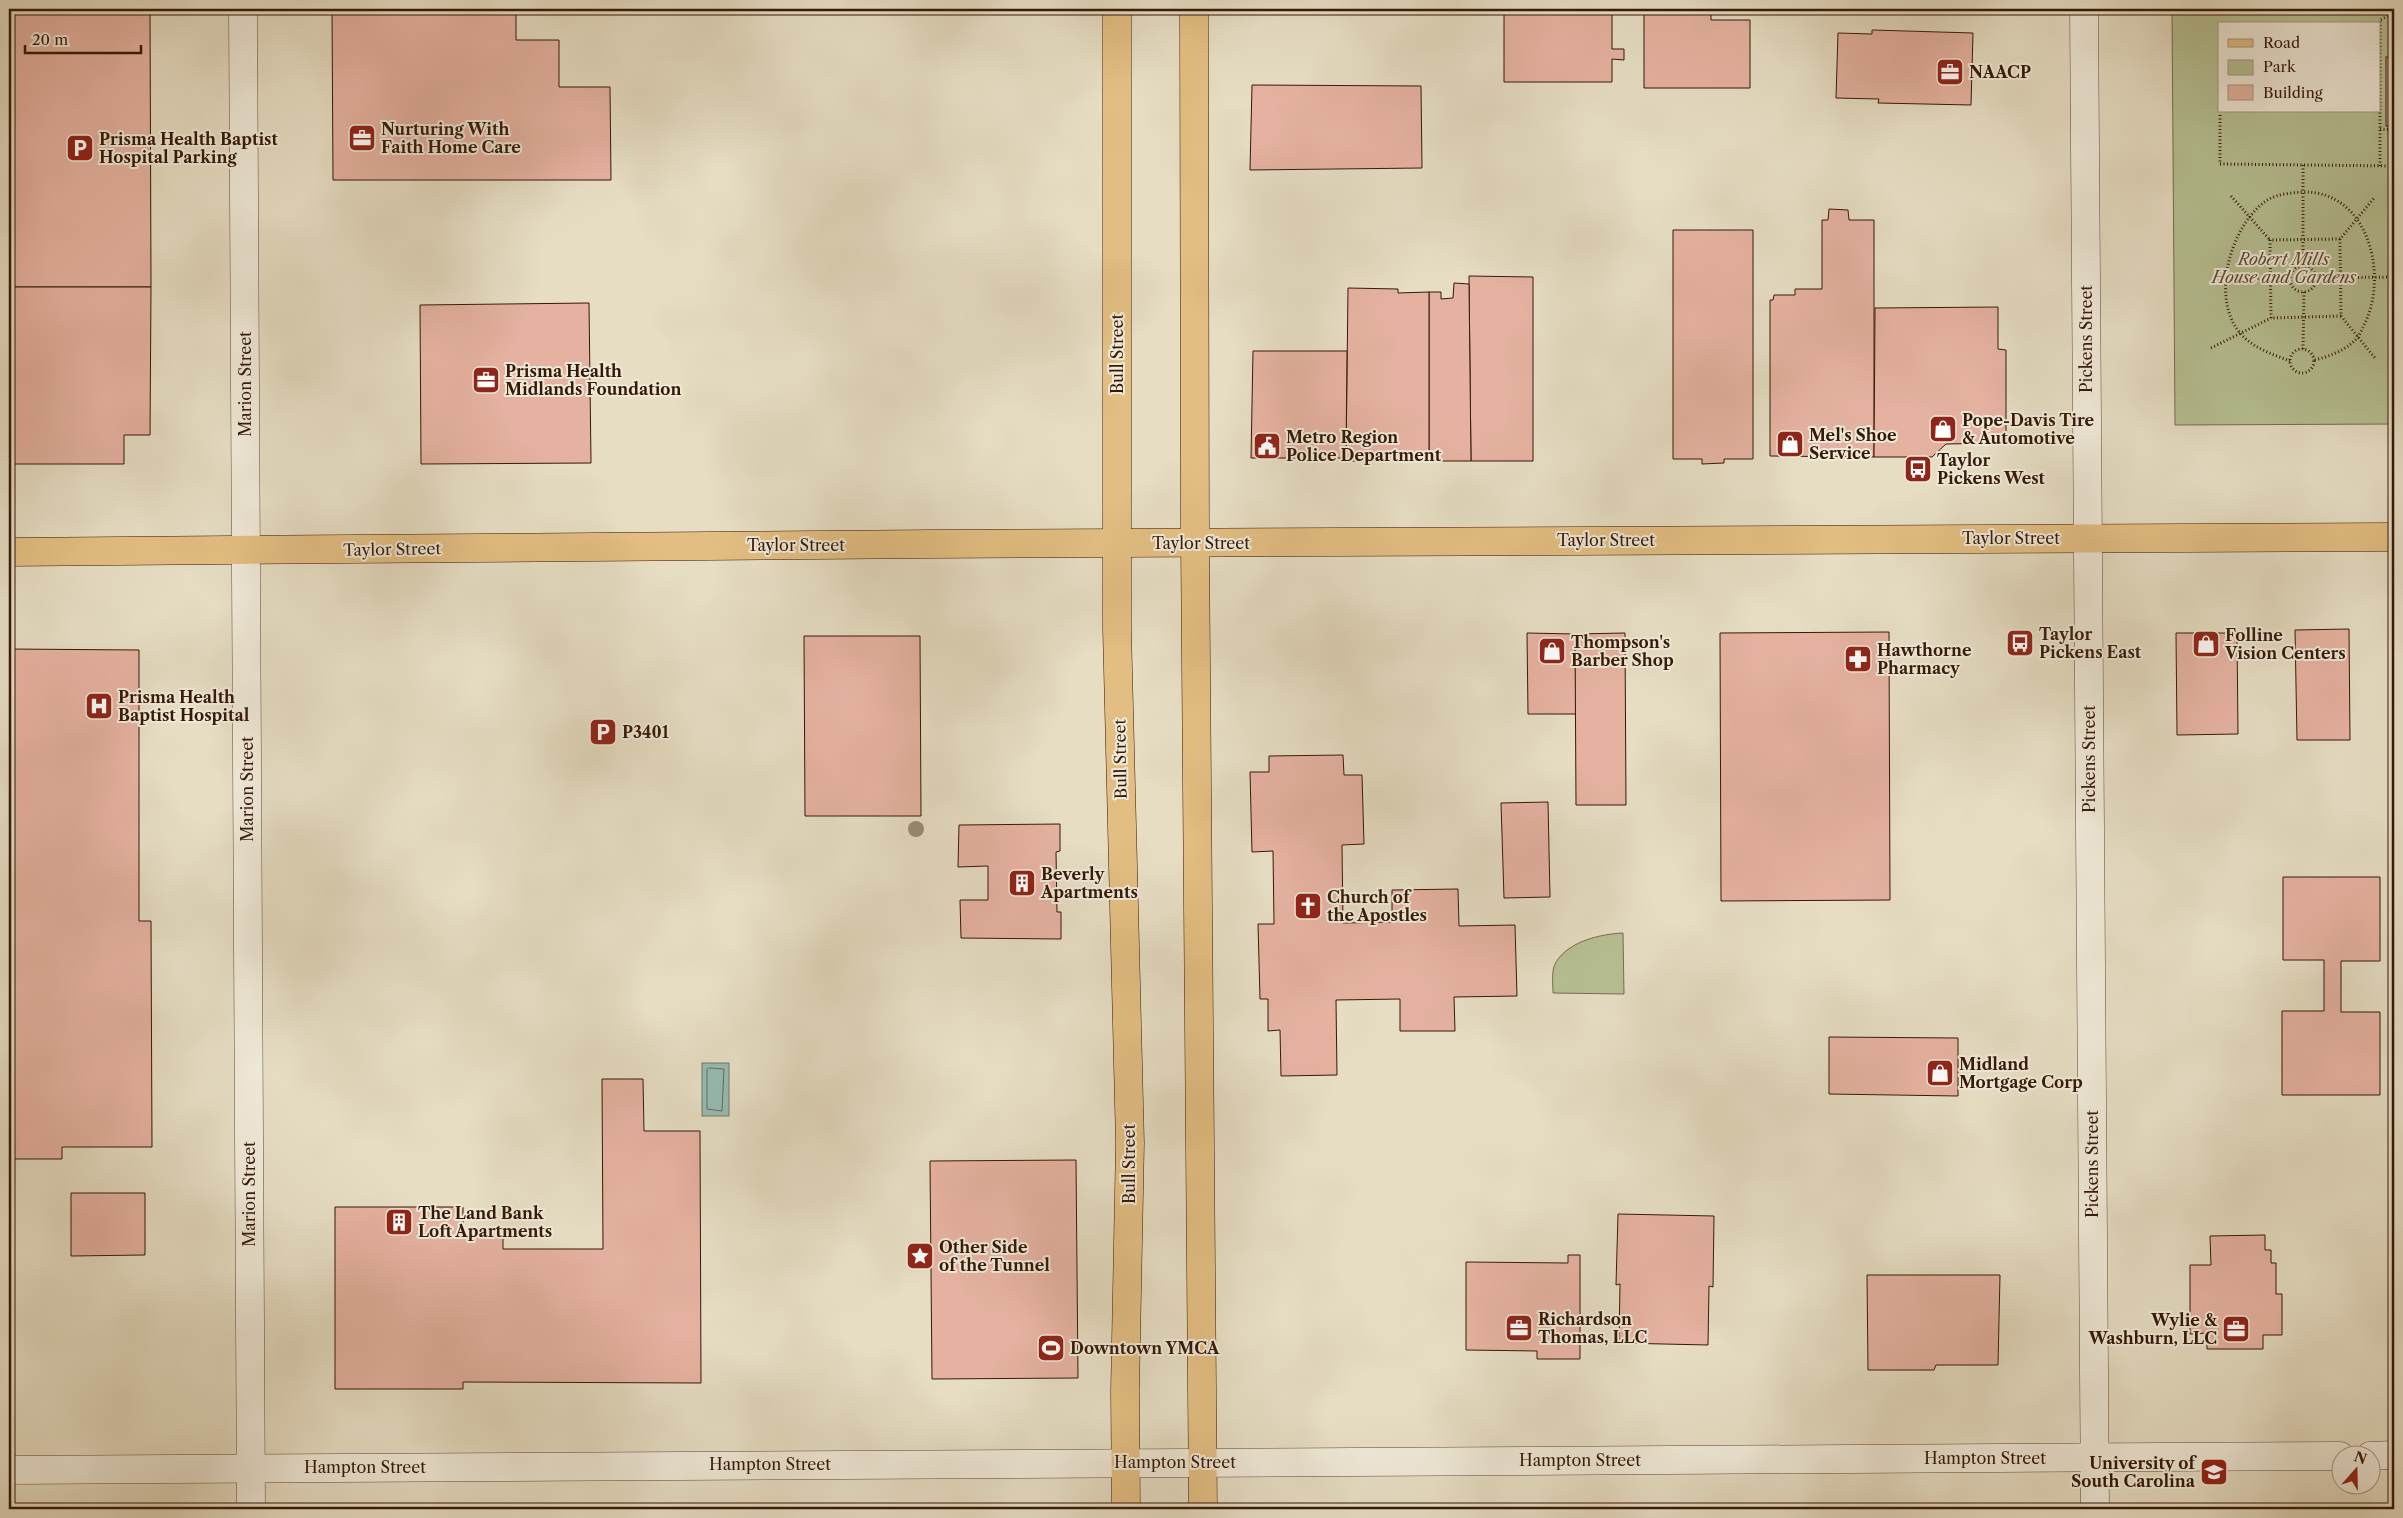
<svg xmlns="http://www.w3.org/2000/svg" width="2403" height="1518" font-family="'Libre Caslon Text',serif">
<style>
.green{fill:#b6c093;stroke:#766c4e;fill-rule:evenodd}
.water{fill:#96bcb3;stroke:#6f7b6f}
.lines{fill:none;stroke-linecap:round;stroke-linejoin:round}
.shore{stroke:#666a5e;stroke-width:1}
.building{fill:#e5b2a1;stroke:#351908}
.minor-casing{stroke:#614a37;stroke-width:29}
.major-casing{stroke:#351908;stroke-width:29}
.path{stroke:#351908;stroke-width:3;stroke-dasharray:1 2.5;stroke-linecap:butt}
.minor{stroke:#efe9d8;stroke-width:28}
.major{stroke:#e3be82;stroke-width:28}
.tree{fill:#9a8d73}
.labels{text-anchor:middle;stroke-width:4;stroke-linejoin:round;paint-order:stroke}
.poi-label{font-size:16px;font-weight:bold;fill:#351908;stroke:#efe9d8;text-anchor:start}
.park-label{font-size:16px;font-style:italic;fill:#5c4b32;stroke:#efe9d8}
.street-label{font-size:16px;fill:#351908;stroke:#efe9d8}
</style>
<rect width="100%" height="100%" fill="#e6ddc3"/>
<filter id="stains"><feTurbulence type="fractalNoise" baseFrequency=".004" numOctaves="4"/><feColorMatrix values="0 0 0 0 .2 0 0 0 0 .09 0 0 0 0 .02 0 0 0 .5 -.17"/></filter>
<radialGradient id="worn" r=".72"><stop offset=".6" stop-color="#630" stop-opacity="0"/><stop offset="1" stop-color="#630" stop-opacity=".3"/></radialGradient>
<g class="green">
<path d="M2172 9H2394V424L2175 425ZM2219 24H2379V111H2219Z"/>
<path d="M1623 933 1624 994 1553 993C1553 984 1551 970 1556 962 1569 941 1601 934 1623 933Z"/>
</g>
<rect class="water" x="702" y="1063" width="27" height="53"/>
<g class="lines">
<path class="shore" d="M709 1068 724 1069 722 1111 707 1109V1070Z"/>
</g>
<g class="building">
<path d="M9 9H150L151 287H9Z"/>
<path d="M332 9H516V40H559V87H610L611 180H333Z"/>
<path d="M1504 9H1612V49H1624V60L1612 59V82H1504Z"/>
<path d="M1644 9H1711V20H1750V88H1644Z"/>
<path d="M1885 9H1978V14L1885 13Z"/>
<path d="M1872 30 1973 33 1971 105 1878 103 1879 99 1836 98 1838 33 1872 34Z"/>
<rect x="2386" y="57" width="8" height="69"/>
<path d="M1252 85 1421 86 1422 168 1250 170Z"/>
<path d="M1829 209 1848 210 1849 220H1874V457L1770 456V300H1773L1774 295H1795V289H1822V220H1828Z"/>
<path d="M1673 230H1753V459H1724V463L1702 464V459H1673Z"/>
<path d="M1469 276 1533 277V461H1471Z"/>
<path d="M1454 283 1469 284 1471 461H1429V292H1441V299L1453 298Z"/>
<path d="M9 287H151L150 435H124V464H9Z"/>
<path d="M1348 288 1398 289V293L1429 292V461H1346Z"/>
<path d="M589 303 591 463 421 464 420 305Z"/>
<path d="M1998 307V349L2006 350V443L1946 444 1932 457H1874L1875 308Z"/>
<path d="M1253 351H1347L1346 458H1251Z"/>
<path d="M2349 629 2350 740H2297L2295 630Z"/>
<path d="M1889 632 1890 900 1721 901 1720 633Z"/>
<path d="M1527 633 1575 634 1576 714H1528Z"/>
<path d="M1625 633 1626 805H1576L1575 634Z"/>
<path d="M2017 633H2025L2026 654H2017Z"/>
<path d="M2176 633H2237L2238 734 2177 735Z"/>
<path d="M804 636H920L921 816H805Z"/>
<path d="M9 649 139 650V921H151L152 1147H62V1159H9Z"/>
<path d="M1343 755 1344 775H1362L1364 844 1342 845 1343 923 1392 922V890L1458 889 1459 926 1515 925 1517 996 1454 997 1455 1031H1400V999L1336 1000 1337 1075 1281 1076 1280 1030 1268 1031V999H1260L1258 924H1274L1273 851 1252 852 1250 772H1269V756Z"/>
<path d="M1548 802 1550 897 1504 898 1501 803Z"/>
<path d="M1060 824V851L1056 852 1057 912H1061V939L961 938 960 900H988V866L958 867 959 825Z"/>
<path d="M2283 877H2380V961H2341V1012H2380V1095H2282V1011H2324V960H2283Z"/>
<path d="M1829 1037 1958 1038V1096L1829 1094Z"/>
<path d="M602 1079H643L644 1131H700L701 1383 463 1382V1389H335V1207H463V1237H503V1249H603Z"/>
<path d="M1076 1160 1078 1378 932 1379 930 1161Z"/>
<path d="M71 1193H145V1255L71 1256Z"/>
<path d="M1618 1214 1714 1216 1713 1287 1709 1286 1708 1345 1619 1343 1620 1284 1616 1285Z"/>
<path d="M2265 1235V1250H2271V1263H2276V1294H2282V1335H2263V1349H2207V1333L2190 1334V1265H2211L2210 1236Z"/>
<path d="M1568 1255H1580V1359H1537V1351L1466 1350V1262L1568 1263Z"/>
<path d="M1867 1275H2000L1998 1365H1936L1934 1370H1868Z"/>
</g>
<g class="lines">
<g class="minor-casing">
<g id="minor">
<path d="M243 9 251 1509"/>
<path d="M2084 9 2095 1509"/>
<path d="M2370 1456 2394 1455"/>
<path d="M9 1470 2340 1456"/>
</g>
</g>
<g class="major-casing">
<g id="major">
<path d="M1117 9V629L1130 1143 1125 1391 1126 1509"/>
<path d="M1194 9 1195 543 1203 1509"/>
<path d="M9 552 930 544 2394 537"/>
</g>
</g>
<g class="path">
<path d="M2220 115V164L2394 166"/>
<path d="M2380 129 2394 130"/>
<path d="M2303 165V265"/>
<path d="M2380 166V20L2394 13"/>
<path d="M2231 196 2270 240"/>
<path d="M2340 239 2270 240 2271 318 2341 316 2340 239 2375 197"/>
<circle cx="2303" cy="279" r="13"/>
<path d="M2316 278 2394 277"/>
<path d="M2226 279 2290 278"/>
<path d="M2341 316 2375 358"/>
<path d="M2211 348 2271 318"/>
<path d="M2303 349 2304 292"/>
<circle cx="2302" cy="361" r="12"/>
<path d="M2290 361C2274 355 2253 348 2241 334 2209 299 2231 222 2269 199 2278 194 2291 193 2302 192 2367 190 2388 271 2366 321 2363 326 2361 333 2357 338 2348 349 2329 357 2314 360"/>
</g>
<use href="#minor" class="minor"/>
<use href="#major" class="major"/>
</g>
<circle class="tree" cx="916" cy="829" r="8"/>
<defs>
<g id="office-square" transform="scale(1.4375)"><rect x="-9" y="-9" width="18" height="18" rx="4" fill="#8f2418" stroke="#efe9d8"/><path d="M-6-3h4V-5.5h4V-3h4V5H-6ZM-1-4.5V-3h2v-1.5ZM-6 0V1H6V0Z" fill="#fff"/></g>
<g id="parking-square" transform="scale(1.4375)"><rect x="-9" y="-9" width="18" height="18" rx="4" fill="#8f2418" stroke="#efe9d8"/><path d="M-3.5-5.5H1a3.5 3.5 0 0 1 0 7H-1V5.5H-3.5ZM-1-3.4V-.6H.8a1.4 1.4 0 0 0 0-2.8Z" fill="#fff"/></g>
<g id="shop-square" transform="scale(1.4375)"><rect x="-9" y="-9" width="18" height="18" rx="4" fill="#8f2418" stroke="#efe9d8"/><path d="M-5-2.5h2.3a2.7 3.5 0 0 1 5.4 0H5L5.5 6h-11ZM-1.5-2.5h3a1.5 2.3 0 0 0-3 0Z" fill="#fff"/></g>
<g id="civic-square" transform="scale(1.4375)"><rect x="-9" y="-9" width="18" height="18" rx="4" fill="#8f2418" stroke="#efe9d8"/><path d="M-.6-6.5H3V-4.5H.6V-3L4-1V1h2V6H-6V1h2V-1L-.6-3ZM-1.2 2.5V6h2.4V2.5Z" fill="#fff"/></g>
<g id="bus-square" transform="scale(1.4375)"><rect x="-9" y="-9" width="18" height="18" rx="4" fill="#8f2418" stroke="#efe9d8"/><path d="M-5-6H5V4H4V6H2V4H-2V6H-4V4H-5ZM-3.5-4V0h7V-4ZM-3.5 1.2v1.5H-2V1.2ZM2 1.2v1.5H3.5V1.2Z" fill="#fff"/></g>
<g id="pharmacy-square" transform="scale(1.4375)"><rect x="-9" y="-9" width="18" height="18" rx="4" fill="#8f2418" stroke="#efe9d8"/><path d="M-2-6h4v4h4v4h-4v4h-4v-4h-4v-4h4Z" fill="#fff"/></g>
<g id="hospital-square" transform="scale(1.4375)"><rect x="-9" y="-9" width="18" height="18" rx="4" fill="#8f2418" stroke="#efe9d8"/><path d="M-5-5h3v3.5h4V-5h3V5h-3V1.5h-4V5h-3Z" fill="#fff"/></g>
<g id="building-square" transform="scale(1.4375)"><rect x="-9" y="-9" width="18" height="18" rx="4" fill="#8f2418" stroke="#efe9d8"/><path d="M-4-6H4V6H1V3H-1V6H-4ZM-2.5-4.3h1.7v1.8h-1.7ZM.8-4.3h1.7v1.8H.8ZM-2.5-1h1.7V.8h-1.7ZM.8-1h1.7V.8H.8Z" fill="#fff"/></g>
<g id="church-square" transform="scale(1.4375)"><rect x="-9" y="-9" width="18" height="18" rx="4" fill="#8f2418" stroke="#efe9d8"/><path d="M-1.2-6h2.4v3.5h3.3v2.4h-3.3V6h-2.4V-.1h-3.3v-2.4h3.3Z" fill="#fff"/></g>
<g id="sight-square" transform="scale(1.4375)"><rect x="-9" y="-9" width="18" height="18" rx="4" fill="#8f2418" stroke="#efe9d8"/><path d="M0-6L1.8-2.2L6-1.7L2.9 1.2L3.7 5.4L0 3.3L-3.7 5.4L-2.9 1.2L-6-1.7L-1.8-2.2Z" fill="#fff"/></g>
<g id="stadium-square" transform="scale(1.4375)"><rect x="-9" y="-9" width="18" height="18" rx="4" fill="#8f2418" stroke="#efe9d8"/><path d="M0-5a6.5 5 0 1 0 0 10a6.5 5 0 1 0 0-10ZM-3.5-1.8h7v3.6h-7Z" fill="#fff"/></g>
<g id="university-square" transform="scale(1.4375)"><rect x="-9" y="-9" width="18" height="18" rx="4" fill="#8f2418" stroke="#efe9d8"/><path d="M0-5L7-2L0 1L-7-2ZM-4 1L0 2.5L4 1V4Q0 6-4 4Z" fill="#fff"/></g>
</defs>
<g fill-rule="evenodd">
<use href="#office-square" x="1950" y="72"/>
<use href="#office-square" x="362" y="138"/>
<use href="#parking-square" x="80" y="148"/>
<use href="#office-square" x="486" y="380"/>
<use href="#shop-square" x="1943" y="429"/>
<use href="#shop-square" x="1790" y="444"/>
<use href="#civic-square" x="1267" y="446"/>
<use href="#bus-square" x="1918" y="469"/>
<use href="#bus-square" x="2020" y="643"/>
<use href="#shop-square" x="2206" y="644"/>
<use href="#shop-square" x="1552" y="651"/>
<use href="#pharmacy-square" x="1858" y="659"/>
<use href="#hospital-square" x="99" y="706"/>
<use href="#parking-square" x="603" y="732"/>
<use href="#building-square" x="1022" y="883"/>
<use href="#church-square" x="1308" y="906"/>
<use href="#shop-square" x="1940" y="1073"/>
<use href="#building-square" x="399" y="1222"/>
<use href="#sight-square" x="920" y="1256"/>
<use href="#office-square" x="1519" y="1328"/>
<use href="#office-square" x="2236" y="1329"/>
<use href="#stadium-square" x="1051" y="1348"/>
<use href="#university-square" x="2214" y="1472"/>
</g>
<g class="labels">
<g class="poi-label">
<text x="1969" y="78">NAACP</text>
<text x="381" y="135">Nurturing With<tspan x="381" dy="18">Faith Home Care</tspan></text>
<text x="99" y="145">Prisma Health Baptist<tspan x="99" dy="18">Hospital Parking</tspan></text>
<text x="505" y="377">Prisma Health<tspan x="505" dy="18">Midlands Foundation</tspan></text>
<text x="1962" y="426">Pope-Davis Tire<tspan x="1962" dy="18">&amp; Automotive</tspan></text>
<text x="1809" y="441">Mel's Shoe<tspan x="1809" dy="18">Service</tspan></text>
<text x="1286" y="443">Metro Region<tspan x="1286" dy="18">Police Department</tspan></text>
<text x="1937" y="466">Taylor<tspan x="1937" dy="18">Pickens West</tspan></text>
<text x="2039" y="640">Taylor<tspan x="2039" dy="18">Pickens East</tspan></text>
<text x="2225" y="641">Folline<tspan x="2225" dy="18">Vision Centers</tspan></text>
<text x="1571" y="648">Thompson's<tspan x="1571" dy="18">Barber Shop</tspan></text>
<text x="1877" y="656">Hawthorne<tspan x="1877" dy="18">Pharmacy</tspan></text>
<text x="118" y="703">Prisma Health<tspan x="118" dy="18">Baptist Hospital</tspan></text>
<text x="622" y="738">P3401</text>
<text x="1041" y="880">Beverly<tspan x="1041" dy="18">Apartments</tspan></text>
<text x="1327" y="903">Church of<tspan x="1327" dy="18">the Apostles</tspan></text>
<text x="1959" y="1070">Midland<tspan x="1959" dy="18">Mortgage Corp</tspan></text>
<text x="418" y="1219">The Land Bank<tspan x="418" dy="18">Loft Apartments</tspan></text>
<text x="939" y="1253">Other Side<tspan x="939" dy="18">of the Tunnel</tspan></text>
<text x="1538" y="1325">Richardson<tspan x="1538" dy="18">Thomas, LLC</tspan></text>
<text x="2217" y="1326" text-anchor="end">Wylie &amp;<tspan x="2217" dy="18">Washburn, LLC</tspan></text>
<text x="1070" y="1354">Downtown YMCA</text>
<text x="2195" y="1469" text-anchor="end">University of<tspan x="2195" dy="18">South Carolina</tspan></text>
</g>
<g class="park-label">
<text x="2284" y="265">Robert Mills<tspan x="2284" dy="18">House and Gardens</tspan></text>
</g>
<g class="street-label">
<text transform="translate(2086 339) rotate(-90)" y="6">Pickens Street</text>
<text transform="translate(1117 354) rotate(-90)" y="6">Bull Street</text>
<text transform="translate(245 384) rotate(-90)" y="6">Marion Street</text>
<text x="2011" y="544">Taylor Street</text>
<text x="1606" y="546">Taylor Street</text>
<text x="1201" y="549">Taylor Street</text>
<text x="796" y="551">Taylor Street</text>
<text transform="translate(392 549) rotate(-1)" y="6">Taylor Street</text>
<text transform="translate(1120 759) rotate(-91)" y="6">Bull Street</text>
<text transform="translate(2089 759) rotate(-90)" y="6">Pickens Street</text>
<text transform="translate(247 789) rotate(-90)" y="6">Marion Street</text>
<text transform="translate(1129 1164) rotate(-90)" y="6">Bull Street</text>
<text transform="translate(2092 1164) rotate(-90)" y="6">Pickens Street</text>
<text transform="translate(249 1194) rotate(-90)" y="6">Marion Street</text>
<text x="1985" y="1464">Hampton Street</text>
<text x="1580" y="1466">Hampton Street</text>
<text x="1175" y="1468">Hampton Street</text>
<text x="770" y="1470">Hampton Street</text>
<text x="365" y="1473">Hampton Street</text>
</g>
</g>
<rect width="2403" height="1518" fill="none" stroke="#e6ddc3" stroke-width="30"/>
<rect x="10" y="10" width="2383" height="1498" fill="none" stroke="#351908" stroke-width="2.5"/>
<rect x="15" y="15" width="2373" height="1488" fill="none" stroke="#351908"/>
<rect x="2218" y="22" width="162" height="90" fill="#efe9d8" stroke="#a59685"/>
<rect x="2228" y="39" width="25" height="8" fill="#e3be82" stroke="#a59685"/>
<text x="2263" y="48" font-size="15" fill="#351908">Road</text>
<rect x="2228" y="60" width="25" height="15" fill="#b6c093" stroke="#a59685"/>
<text x="2263" y="72" font-size="15" fill="#351908">Park</text>
<rect x="2228" y="85" width="25" height="15" fill="#e5b2a1" stroke="#a59685"/>
<text x="2263" y="98" font-size="15" fill="#351908">Building</text>
<g transform="translate(2356 1470) rotate(20)"><circle r="24" fill="#efe9d8" stroke="#a59685"/>
<path d="M0-4L9 19L0 12L-9 19Z" fill="#8f2418"/>
<text y="-8" font-size="14" font-weight="bold" text-anchor="middle" fill="#351908">N</text>
</g>
<path d="M25 45v8h116v-8" fill="none" stroke="#351908" stroke-width="2.5"/>
<text x="32" y="45" font-size="15" fill="#351908" stroke="#efe9d8" stroke-width="4" paint-order="stroke">20 m</text>
<rect width="100%" height="100%" filter="url(#stains)"/>
<rect width="100%" height="100%" fill="url(#worn)"/>
</svg>
